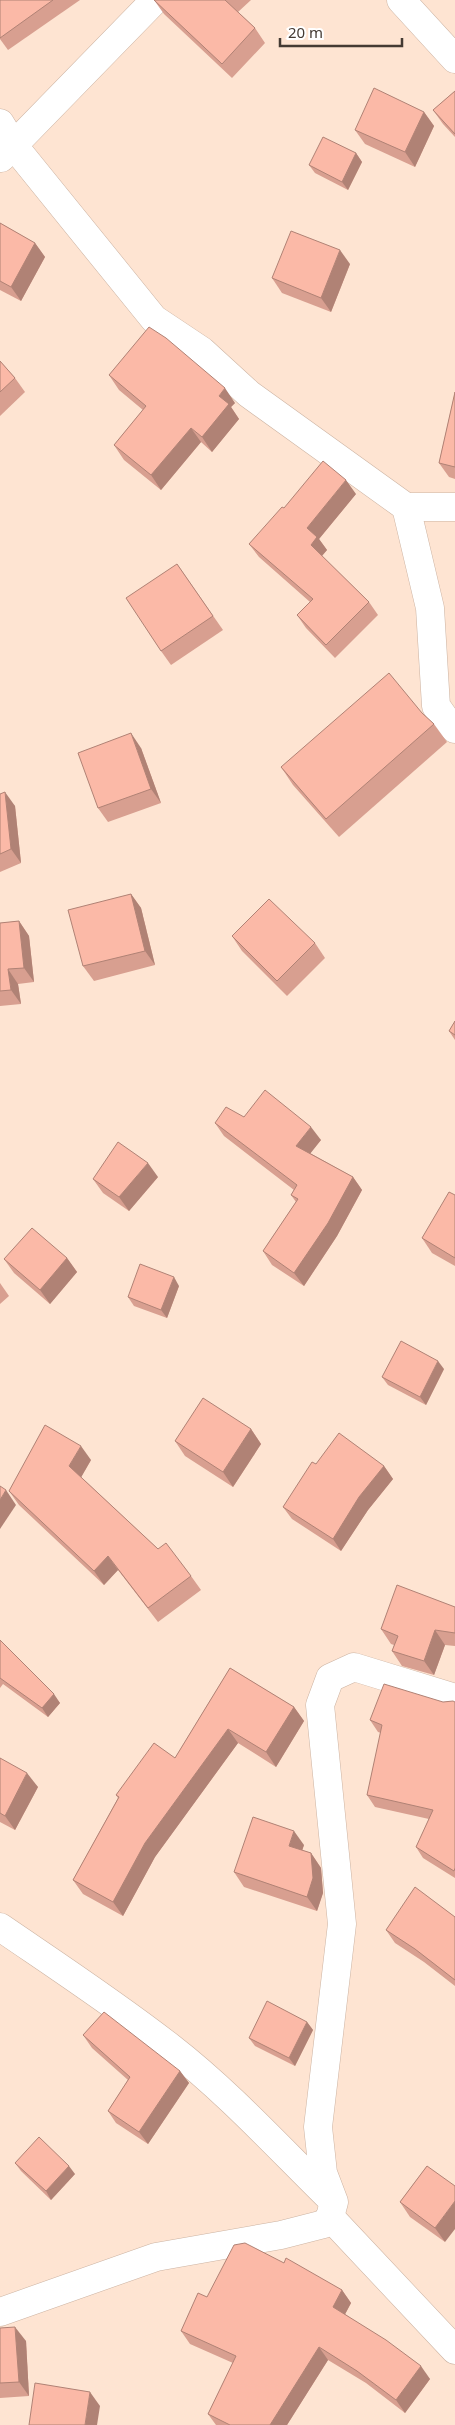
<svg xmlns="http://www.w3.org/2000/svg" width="455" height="2425" font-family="'Noto Sans',sans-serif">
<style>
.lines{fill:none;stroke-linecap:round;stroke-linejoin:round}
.street-casing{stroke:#ccb3a2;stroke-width:29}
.street{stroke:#fff;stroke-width:28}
.wall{fill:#d89f90}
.shaded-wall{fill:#b08275}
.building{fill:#fbb9a7;stroke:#b08275}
</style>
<rect width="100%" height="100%" fill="#fee4d2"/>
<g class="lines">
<g class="street-casing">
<g id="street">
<path d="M401 0 455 59"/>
<path d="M0 123 14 146 154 319 202 351 249 394 406 507H455"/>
<path d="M1 158 155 0"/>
<path d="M406 507 430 608 436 706 446 720 455 729"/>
<path d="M0 1927C57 1966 115 2004 170 2047 228 2092 278 2147 330 2198"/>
<path d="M330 2217 455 2350"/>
<path d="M0 2312 156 2257 281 2235 324 2224 330 2217 334 2202 323 2173 318 2127 342 1924 320 1705 330 1678 354 1667 455 1698"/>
</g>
</g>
<use href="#street" class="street"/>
</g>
<g class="wall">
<path d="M0 0H80L8 50 0 39Z"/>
<path d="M154 0H251L238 12 255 28 265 43 232 78 164 14Z"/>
<path d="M455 91V137L443 124 433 110Z"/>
<path d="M424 112 434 126 415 167 365 144 355 130Z"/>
<path d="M356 153 362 162 348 190 315 173 309 165Z"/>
<path d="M0 223 35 243 45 257 21 301 0 290Z"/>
<path d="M350 264 331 312 282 293 272 278Z"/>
<path d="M0 361 15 378 25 392 0 416Z"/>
<path d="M109 375 235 403 231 407 239 419 212 452 201 442 161 490 124 460 114 445 143 410 119 390Z"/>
<path d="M455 392V479L449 477 439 463Z"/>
<path d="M356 494 319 539 327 550 322 556 369 602 378 615 335 658 306 628 297 615 310 602 259 557 249 544 284 508Z"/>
<path d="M177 564 223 630 171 665 161 651Z"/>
<path d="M422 713 434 724 447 742 339 837 293 785 281 767Z"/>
<path d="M141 748 161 803 108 822 98 808Z"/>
<path d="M0 794 15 806 21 863 0 872Z"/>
<path d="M131 894 141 908 155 965 94 981 83 966Z"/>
<path d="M19 921 29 936 34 982 18 984 21 1004 0 1006V923Z"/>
<path d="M232 936 315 943 325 958 287 996 242 951Z"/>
<path d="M455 1021V1040L449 1031Z"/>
<path d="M244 1117 321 1140 310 1153 353 1177 362 1190 337 1236 304 1286 272 1265 263 1251 296 1202 291 1195 294 1190 224 1136 215 1123Z"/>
<path d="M158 1177 129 1211 103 1193 93 1179Z"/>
<path d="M455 1195V1266L432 1253 422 1238Z"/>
<path d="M67 1258 77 1272 50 1304 14 1273 4 1259Z"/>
<path d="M0 1283 9 1296 0 1304Z"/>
<path d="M179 1286 167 1318 134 1306 128 1297Z"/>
<path d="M444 1369 426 1405 388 1385 382 1377Z"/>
<path d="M251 1429 261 1444 233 1487 185 1456 175 1441Z"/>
<path d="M91 1460 81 1477 158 1549 191 1576 201 1590 158 1622 118 1570 104 1585 19 1505 9 1491Z"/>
<path d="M316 1464 384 1466 393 1479 368 1510 341 1551 292 1519 283 1507Z"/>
<path d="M455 1607V1646L445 1645 434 1675 402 1666 392 1651 394 1645 391 1644 381 1629Z"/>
<path d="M0 1640 60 1703 48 1717 3 1684 0 1688Z"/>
<path d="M230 1668 294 1707 304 1721 276 1767 238 1743 155 1857 123 1916 83 1894 73 1880 118 1798 116 1795 175 1758Z"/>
<path d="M443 1702H455V1878L423 1858 416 1847 429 1819 375 1807 367 1795 381 1733 378 1732 370 1720Z"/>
<path d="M0 1758 38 1787 15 1830 0 1822Z"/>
<path d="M304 1845 302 1850 311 1853 321 1868 323 1893 317 1911 244 1887 234 1872Z"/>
<path d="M455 1917V1986L424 1962 395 1943 386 1930Z"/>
<path d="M307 2022 313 2030 295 2066 255 2046 249 2038Z"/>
<path d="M83 2035 180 2071 189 2083 148 2144 116 2123 108 2111 128 2080 92 2048Z"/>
<path d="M15 2163 75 2174 51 2200 21 2171Z"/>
<path d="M427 2166 445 2242 410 2217 400 2202Z"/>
<path d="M284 2263 342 2290 351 2303 345 2314 430 2379 405 2413 366 2383 328 2360 287 2425H216L208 2414 233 2363 190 2344 181 2331 207 2297Z"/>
<path d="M0 2328 26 2341 29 2396 0 2398Z"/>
</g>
<g class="shaded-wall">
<path d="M424 112 434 126 415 167 405 152Z"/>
<path d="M356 153 362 162 348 190 342 182Z"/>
<path d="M35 243 45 257 21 301 11 287Z"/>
<path d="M340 250 350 264 331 312 321 298Z"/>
<path d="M225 388 235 403 231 407 239 419 212 452 202 437 219 396Z"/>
<path d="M191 428 201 442 161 490 151 475Z"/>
<path d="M346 480 356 494 319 539 327 550 320 558 311 545 307 528Z"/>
<path d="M131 733 141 748 161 803 151 789Z"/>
<path d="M5 792 15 806 21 863 11 849Z"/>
<path d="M131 894 141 908 155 965 145 951Z"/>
<path d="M19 921 29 936 34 982 24 968Z"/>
<path d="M8 969 18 984 21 1004 11 990Z"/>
<path d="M311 1127 321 1140 306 1159 296 1146Z"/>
<path d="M148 1163 158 1177 129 1211 119 1197Z"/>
<path d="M353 1177 362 1190 337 1236 304 1286 294 1273Z"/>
<path d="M67 1258 77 1272 50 1304 40 1290Z"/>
<path d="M174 1277 179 1286 167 1318 161 1310Z"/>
<path d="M438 1361 444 1369 426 1405 420 1397Z"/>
<path d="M251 1429 261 1444 233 1487 223 1472Z"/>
<path d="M81 1446 91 1460 79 1481 69 1466Z"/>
<path d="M384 1466 393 1479 368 1510 341 1551 333 1539 359 1497Z"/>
<path d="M6 1490 16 1505 0 1529V1500Z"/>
<path d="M108 1556 118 1570 104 1585 94 1571Z"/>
<path d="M435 1630 445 1645 434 1675 424 1661Z"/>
<path d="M54 1694 60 1703 48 1717 42 1708Z"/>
<path d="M294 1707 304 1721 276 1767 266 1752Z"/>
<path d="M228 1729 238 1743 155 1857 123 1916 113 1902 145 1843Z"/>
<path d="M27 1773 38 1787 15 1830 5 1816Z"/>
<path d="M294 1831 304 1845 299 1860 289 1846Z"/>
<path d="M311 1853 321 1868 323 1893 317 1911 307 1897Z"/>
<path d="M307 2022 313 2030 295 2066 289 2058Z"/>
<path d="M180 2071 189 2083 148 2144 139 2132Z"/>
<path d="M69 2166 75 2174 51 2200 46 2191Z"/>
<path d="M455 2201V2229L445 2242 435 2228Z"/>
<path d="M342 2290 351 2303 342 2320 333 2307Z"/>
<path d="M15 2327 26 2341 29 2396 19 2382Z"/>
<path d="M319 2347 328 2360 287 2425H270Z"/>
<path d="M421 2366 430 2379 405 2413 396 2400Z"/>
<path d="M90 2392 100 2406 97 2425H85Z"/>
</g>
<g class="building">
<path d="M0 0H53L0 38Z"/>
<path d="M154 0H225L255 28 222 64Z"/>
<path d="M374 88 424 112 405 152 355 130Z"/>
<path d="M455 91V134L433 110Z"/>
<path d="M323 137 356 153 342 182 309 165Z"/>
<path d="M0 223 35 243 11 287 0 281Z"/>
<path d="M291 231 340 250 321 298 272 278Z"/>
<path d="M149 327 166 338 225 388 219 396 229 404 202 437 191 428 151 475 114 445 146 406 109 375Z"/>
<path d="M0 361 15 378 0 392Z"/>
<path d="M455 392V467L439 463Z"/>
<path d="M323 461 346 480 307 528 317 537 311 545 369 602 326 645 297 615 313 599 249 544 282 507 284 508Z"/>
<path d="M177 564 213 616 161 651 126 598Z"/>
<path d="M389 673 422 713 434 724 326 819 281 767Z"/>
<path d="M131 733 151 789 98 808 78 753Z"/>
<path d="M5 792 11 849 0 854V794Z"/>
<path d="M131 894 145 951 83 966 68 910Z"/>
<path d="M269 899 315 943 277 981 232 936Z"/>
<path d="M19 921 24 968 8 969 11 990 0 991V923Z"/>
<path d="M455 1021V1035L449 1031Z"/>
<path d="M265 1090 311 1127 296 1146 353 1177 328 1223 294 1273 263 1251 298 1199 291 1195 297 1185 215 1123 226 1107 244 1117Z"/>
<path d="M118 1142 148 1163 119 1197 93 1179Z"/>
<path d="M449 1192 455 1195V1258L422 1238Z"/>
<path d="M32 1228 67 1258 40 1290 4 1259Z"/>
<path d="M140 1264 174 1277 161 1310 128 1297Z"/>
<path d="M401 1341 438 1361 420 1397 382 1377Z"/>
<path d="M203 1398 251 1429 223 1472 175 1441Z"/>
<path d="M45 1425 81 1446 69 1466 158 1549 166 1543 191 1576 148 1608 108 1556 94 1571 9 1491Z"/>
<path d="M339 1433 384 1466 359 1497 333 1539 283 1507 312 1462 316 1464Z"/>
<path d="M0 1486 6 1490 0 1500Z"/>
<path d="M397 1585 455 1607V1633L435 1630 424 1661 392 1651 398 1636 381 1629Z"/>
<path d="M0 1640 54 1694 42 1708 0 1678Z"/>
<path d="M230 1668 294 1707 266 1752 228 1729 145 1843 113 1902 73 1880 119 1797 116 1795 154 1743 175 1758Z"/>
<path d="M384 1684 443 1702 453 1701 455 1702V1868L454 1871 416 1847 433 1810 367 1795 382 1725 370 1720Z"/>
<path d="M0 1758 27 1773 5 1816 0 1813Z"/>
<path d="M253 1817 294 1831 289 1846 311 1853 313 1878 307 1897 234 1872Z"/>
<path d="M415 1887 455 1917V1980L415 1949 386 1930Z"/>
<path d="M267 2001 307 2022 289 2058 249 2038Z"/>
<path d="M104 2012 180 2071 139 2132 108 2111 130 2077 83 2035Z"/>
<path d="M39 2137 69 2166 46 2191 15 2163Z"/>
<path d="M427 2166 455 2186V2201L435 2228 400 2202Z"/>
<path d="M245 2243 284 2263 286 2258 342 2290 333 2307 386 2340 421 2366 396 2400 357 2371 319 2347 270 2425H230L208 2414 236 2356 181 2331 198 2293 207 2297 234 2245Z"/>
<path d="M15 2327 19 2382 0 2383V2328Z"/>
<path d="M35 2383 90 2392 85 2425H29Z"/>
</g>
<path d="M280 38v8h122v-8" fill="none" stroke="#443a33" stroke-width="2.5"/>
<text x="288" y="38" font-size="15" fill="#443a33" stroke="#ffffff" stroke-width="4" paint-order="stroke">20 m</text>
</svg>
